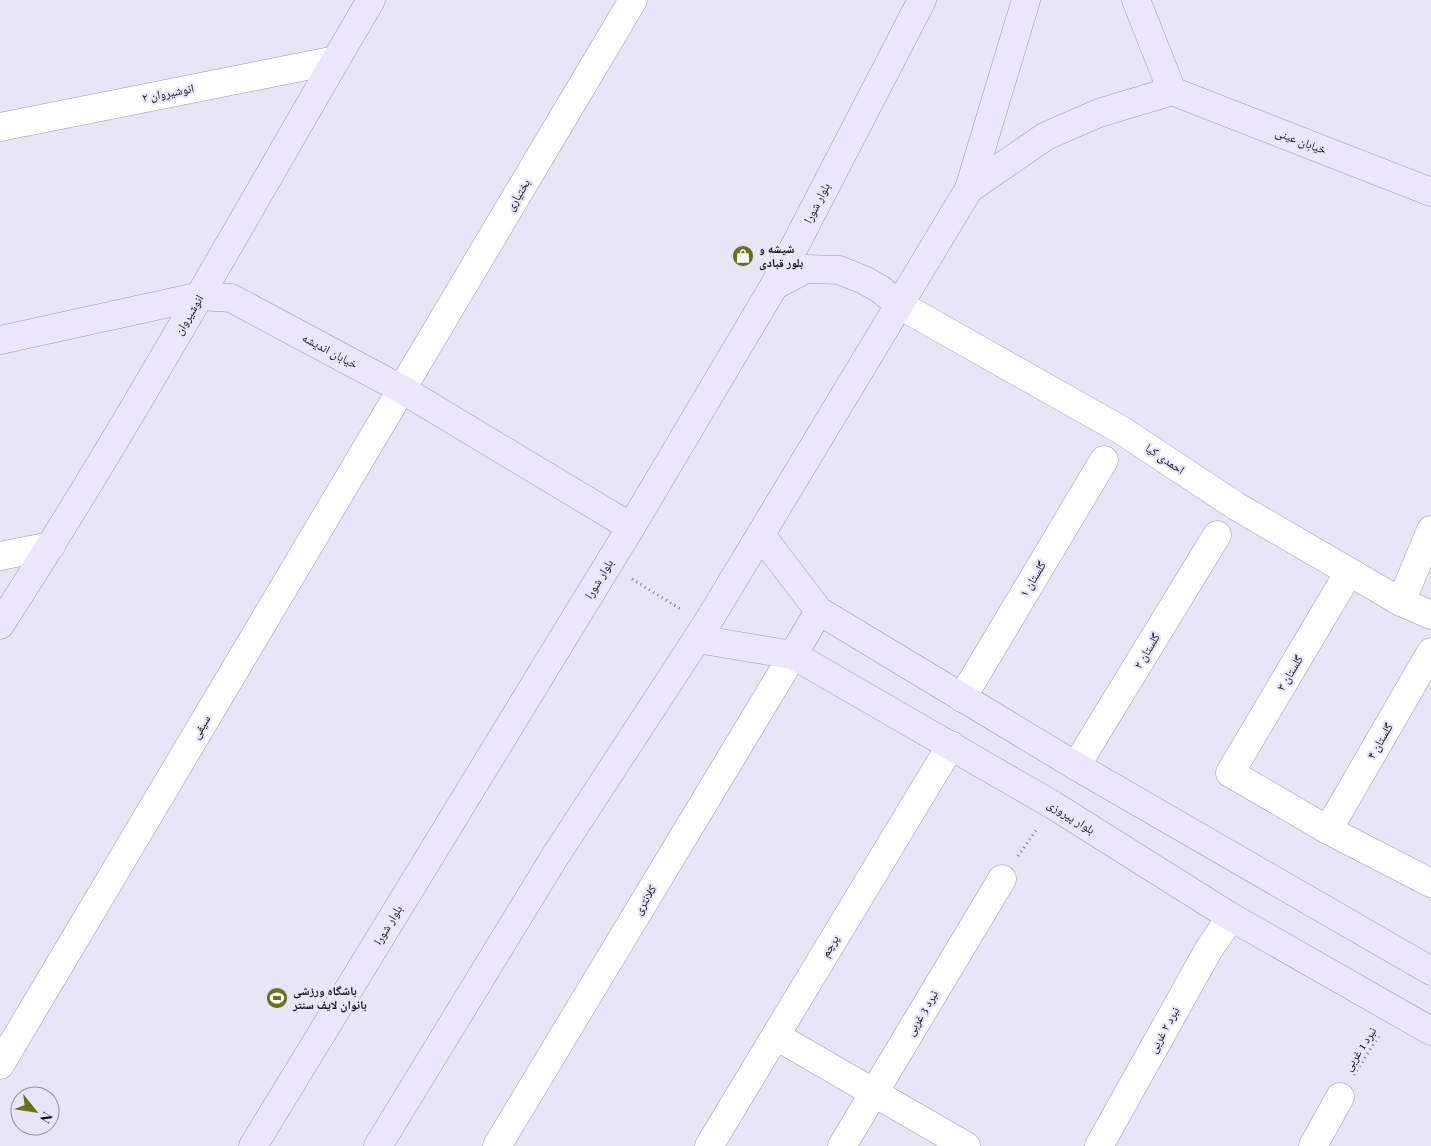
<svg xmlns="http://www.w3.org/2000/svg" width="1431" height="1146" font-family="'Playfair Display','Noto Naskh Arabic',serif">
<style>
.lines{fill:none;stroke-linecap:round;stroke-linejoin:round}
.street-casing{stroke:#9995a7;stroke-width:29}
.secondary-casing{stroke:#9995a7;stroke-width:29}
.path{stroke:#787682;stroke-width:3;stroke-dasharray:1 4;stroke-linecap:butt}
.street{stroke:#fff;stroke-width:28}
.secondary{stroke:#ebe6fc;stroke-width:28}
.labels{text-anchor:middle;stroke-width:4.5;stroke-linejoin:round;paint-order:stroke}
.street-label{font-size:12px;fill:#0f0d13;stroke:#e9e5f8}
.poi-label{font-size:12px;font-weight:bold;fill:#0f0d13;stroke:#e9e5f8;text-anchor:start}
</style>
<rect width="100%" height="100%" fill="#e9e5f8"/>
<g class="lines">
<g class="street-casing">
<g id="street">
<path d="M0 127 336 60"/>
<path d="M898 304 1121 430 1236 506 1401 602 1431 615"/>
<path d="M0 556 51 546"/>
<path d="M1349 572 1230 773 1328 830 1431 883"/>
<path d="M1401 602 1431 530"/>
<path d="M962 698 1104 460"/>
<path d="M1076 766 1217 535"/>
<path d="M1328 830 1431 652"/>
<path d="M776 1036 966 1146"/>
<path d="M0 1065 633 0"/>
<path d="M497 1146 793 655"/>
<path d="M709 1146 951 745"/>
<path d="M842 1146 1002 879"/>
<path d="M1099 1146 1209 949 1231 917"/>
<path d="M1313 1146 1340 1097"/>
</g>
</g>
<g class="secondary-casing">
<g id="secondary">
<path d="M1136 0 1172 91"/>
<path d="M1172 91 1431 192"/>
<path d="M969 189 1046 136 1099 113 1172 91"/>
<path d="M774 286 806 269 839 270 864 280 880 289 898 304"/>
<path d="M0 340 201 296 231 298 403 390 631 527"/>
<path d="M761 535 819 611 1076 766 1431 971"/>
<path d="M0 625C132 421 248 209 371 0"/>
<path d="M697 639 793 655 1053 805 1231 917 1431 1031"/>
<path d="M793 655 819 611"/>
<path d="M253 1146 631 527 774 286 922 0"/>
<path d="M378 1146 554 858 706 625 969 189 1026 0"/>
</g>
</g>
<g class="path">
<path d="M632 579 682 610"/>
<path d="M1018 856 1037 829"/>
<path d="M1354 1075 1380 1034"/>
</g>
<use href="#street" class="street"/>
<use href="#secondary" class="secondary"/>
</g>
<defs>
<g id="shop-disc" transform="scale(1.125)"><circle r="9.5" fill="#697119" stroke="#e9e5f8"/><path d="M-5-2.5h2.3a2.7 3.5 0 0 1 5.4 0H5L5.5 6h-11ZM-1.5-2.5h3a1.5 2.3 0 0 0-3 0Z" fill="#fff"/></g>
<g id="stadium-disc" transform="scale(1.125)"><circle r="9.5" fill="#697119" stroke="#e9e5f8"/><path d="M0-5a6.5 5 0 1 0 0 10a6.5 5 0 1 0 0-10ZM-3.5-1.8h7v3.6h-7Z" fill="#fff"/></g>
</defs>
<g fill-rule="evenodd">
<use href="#shop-disc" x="743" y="256"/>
<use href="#stadium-disc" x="277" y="998"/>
</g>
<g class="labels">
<g class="street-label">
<text transform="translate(168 93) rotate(-11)" y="4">انوشیروان ۲</text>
<text transform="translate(1301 141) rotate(21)" y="4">خیابان عینی</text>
<text transform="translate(518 195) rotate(-59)" y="4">بختیاری</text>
<text transform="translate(817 203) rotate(-63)" y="4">بلوار شورا</text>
<text transform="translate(189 315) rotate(-59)" y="4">انوشیروان</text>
<text transform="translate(330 351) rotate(28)" y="4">خیابان اندیشه</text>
<text transform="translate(1165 459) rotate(34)" y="4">احمدی کیا</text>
<text transform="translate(599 579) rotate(-59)" y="4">بلوار شورا</text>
<text transform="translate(1033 579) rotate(-59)" y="4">گلستان ۱</text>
<text transform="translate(1147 651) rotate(-59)" y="4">گلستان ۲</text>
<text transform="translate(1290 673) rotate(-59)" y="4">گلستان ۳</text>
<text transform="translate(201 727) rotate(-59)" y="4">سیفی</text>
<text transform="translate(1380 741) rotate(-60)" y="4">گلستان ۴</text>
<text transform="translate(1071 817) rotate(32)" y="4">بلوار پیروزی</text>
<text transform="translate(645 900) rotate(-59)" y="4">کلانتری</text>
<text transform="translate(388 925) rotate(-59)" y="4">بلوار شورا</text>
<text transform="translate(830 946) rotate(-59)" y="4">پرچم</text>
<text transform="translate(922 1013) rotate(-59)" y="4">نبرد 3 غربی</text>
<text transform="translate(1164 1030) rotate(-61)" y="4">نبرد ۲ غربی</text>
<text transform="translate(1360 1049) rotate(-57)" y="4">نبرد 1 غربی</text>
</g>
<g class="poi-label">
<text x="759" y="253">شیشه و<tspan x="759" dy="14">بلور قبادی</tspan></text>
<text x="293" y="995">باشگاه ورزشی<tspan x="293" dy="14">بانوان لایف سنتر</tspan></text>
</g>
</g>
<g transform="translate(35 1111) rotate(120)"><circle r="24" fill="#e9e5f8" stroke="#928f9c"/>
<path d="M0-4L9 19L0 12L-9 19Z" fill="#697119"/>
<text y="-8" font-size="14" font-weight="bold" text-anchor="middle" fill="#0f0d13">N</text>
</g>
</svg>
